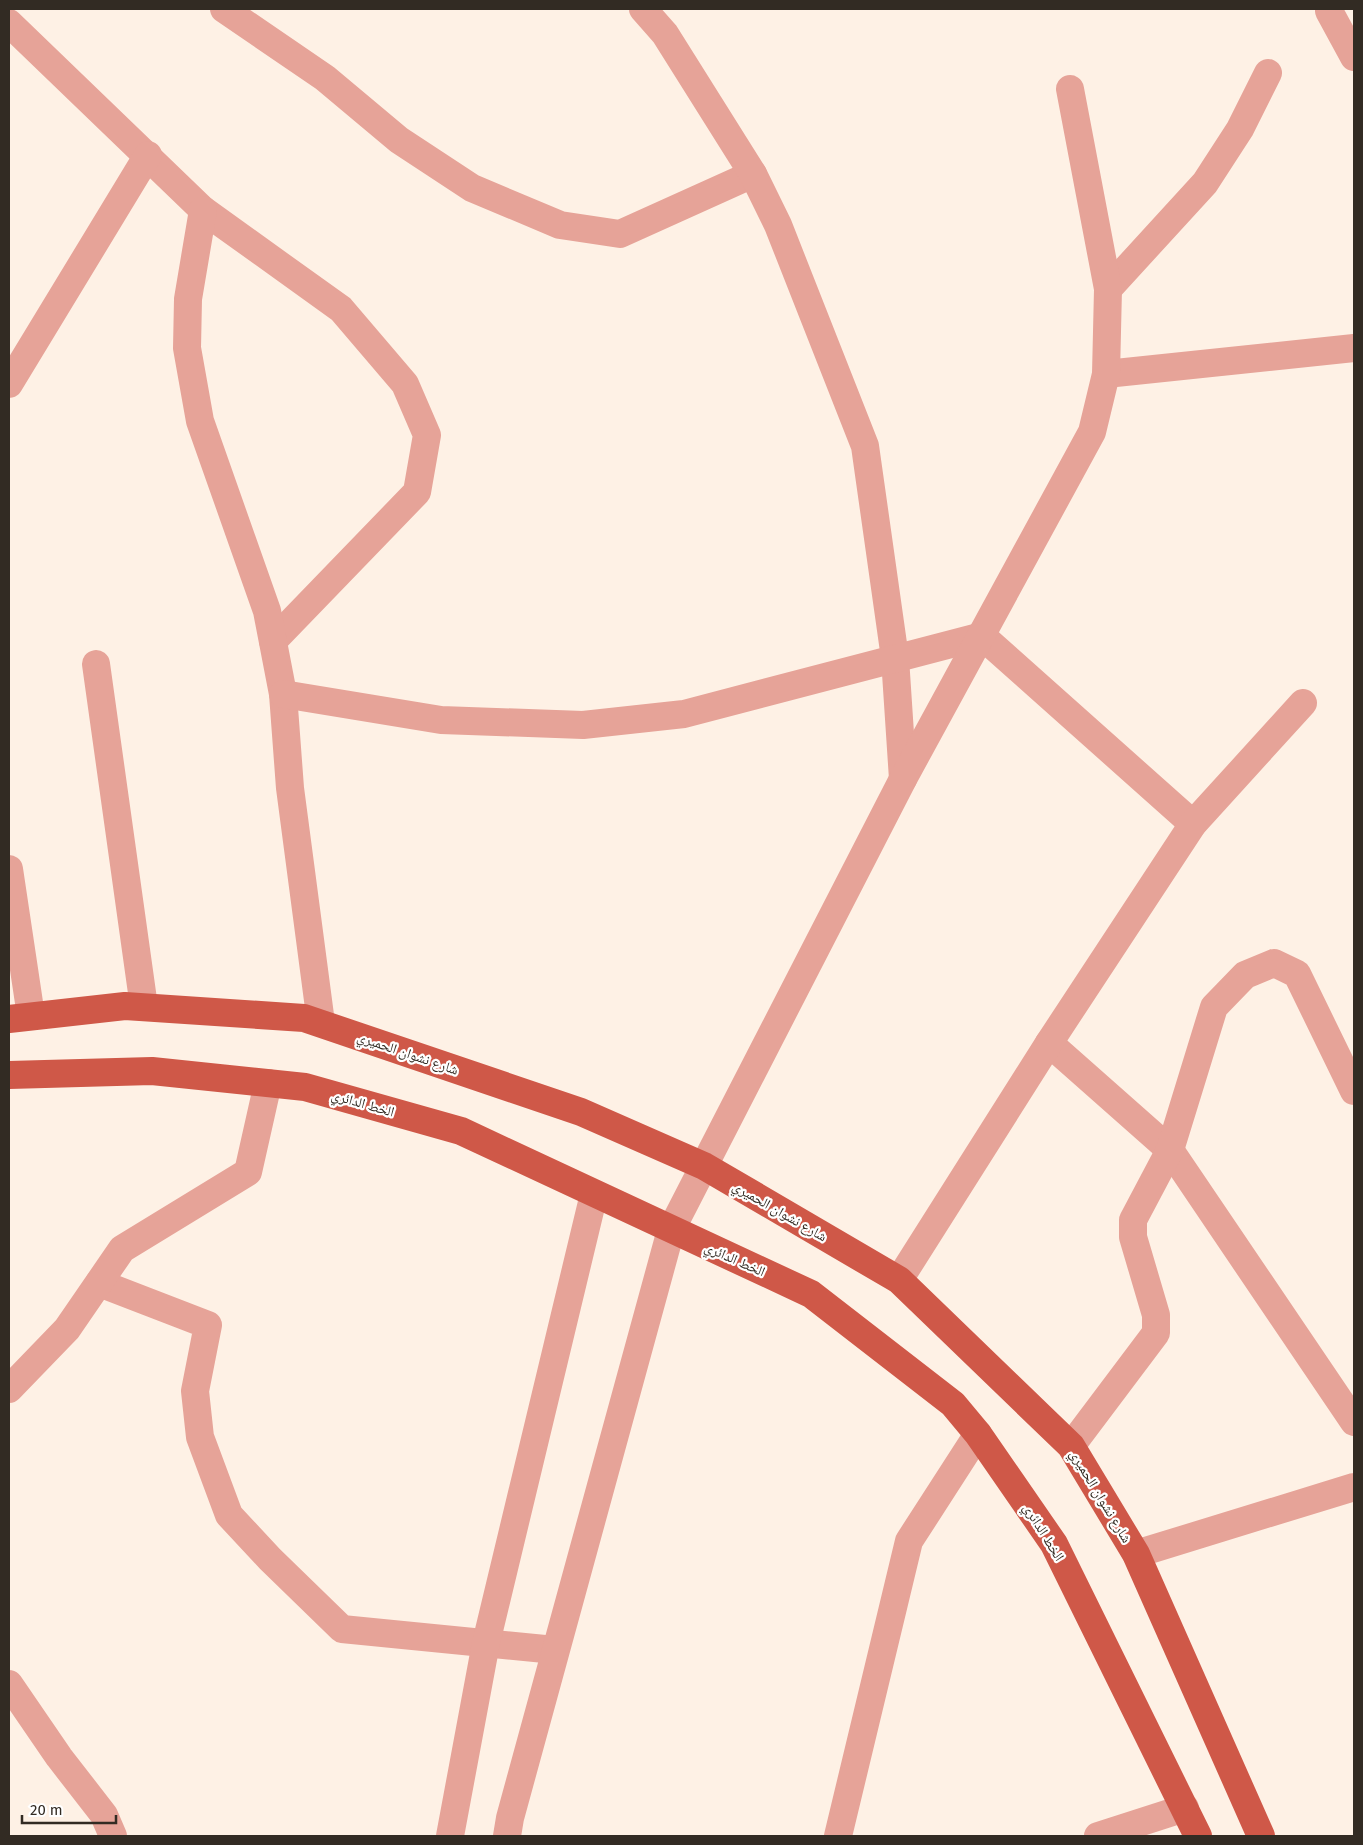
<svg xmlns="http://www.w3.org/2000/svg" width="1363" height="1845" font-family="'Fira Sans','Noto Naskh Arabic',sans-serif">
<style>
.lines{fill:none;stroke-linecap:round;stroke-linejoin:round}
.minor{stroke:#e6a398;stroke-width:28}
.primary{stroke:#cf5848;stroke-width:28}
.labels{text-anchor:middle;stroke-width:4.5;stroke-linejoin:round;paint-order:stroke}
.street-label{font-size:14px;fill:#322b23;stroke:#fff}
</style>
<rect width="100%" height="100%" fill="#fef1e5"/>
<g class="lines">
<g class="minor">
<path d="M224 9 325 78 399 140 472 188 560 225 620 234 753 174"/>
<path d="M643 9 665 34 753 174 778 225 865 446 895 658 903 779"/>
<path d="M1329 11 1354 57"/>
<path d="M9 23 203 210 341 309 405 384 427 435 417 492 273 641"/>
<path d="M203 210 188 299 187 348 200 421 267 611 283 694 290 788 321 1023"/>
<path d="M1108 289 1205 183 1240 129 1268 73"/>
<path d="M1106 374 1354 348"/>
<path d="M9 384 148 155"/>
<path d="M982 636 1193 824"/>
<path d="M96 664 144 1007"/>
<path d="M283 694 441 720 583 725 684 714 982 636"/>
<path d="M9 869 31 1016"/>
<path d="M1049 1043 1170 1150 1354 1422"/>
<path d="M899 1280 1049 1043 1193 824 1303 703"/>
<path d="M99 1283 208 1325 195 1391 200 1437 229 1515 270 1559 342 1629 555 1650"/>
<path d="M9 1389 67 1329 122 1249 248 1172 268 1083"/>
<path d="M1071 1446 1156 1333V1315L1133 1237V1220L1170 1150 1214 1007 1245 975 1274 963 1297 974 1354 1091"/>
<path d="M1136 1554 1354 1487"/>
<path d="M9 1684 59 1757 104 1815 113 1836"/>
<path d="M450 1836 486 1643 594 1194"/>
<path d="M507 1836 510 1818 671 1230 903 779 1092 432 1106 374 1108 289 1070 89"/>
<path d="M838 1836 909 1541 978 1434"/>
<path d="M1098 1836 1185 1808"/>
</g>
<g class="primary">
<path d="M9 1019 125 1006 304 1018 581 1112 704 1166 899 1280 1071 1446 1136 1554 1261 1836"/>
<path d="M9 1075 152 1071 305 1087 461 1131 811 1294 953 1404 978 1434 1054 1544 1198 1836"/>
</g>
</g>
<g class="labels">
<g class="street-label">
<text transform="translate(408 1053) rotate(19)" y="5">شارع نشوان الحميري</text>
<text transform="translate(363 1103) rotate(16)" y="5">الخط الدائري</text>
<text transform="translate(780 1211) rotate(30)" y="5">شارع نشوان الحميري</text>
<text transform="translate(735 1259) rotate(24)" y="5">الخط الدائري</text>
<text transform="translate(1101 1496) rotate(59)" y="5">شارع نشوان الحميري</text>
<text transform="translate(1044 1532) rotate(58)" y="5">الخط الدائري</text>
</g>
</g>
<rect width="1363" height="1845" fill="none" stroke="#322b23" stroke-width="20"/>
<path d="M22 1815v8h94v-8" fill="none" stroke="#322b23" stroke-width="2.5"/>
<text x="30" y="1815" font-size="15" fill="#322b23" stroke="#ffffff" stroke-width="4" paint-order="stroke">20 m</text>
</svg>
